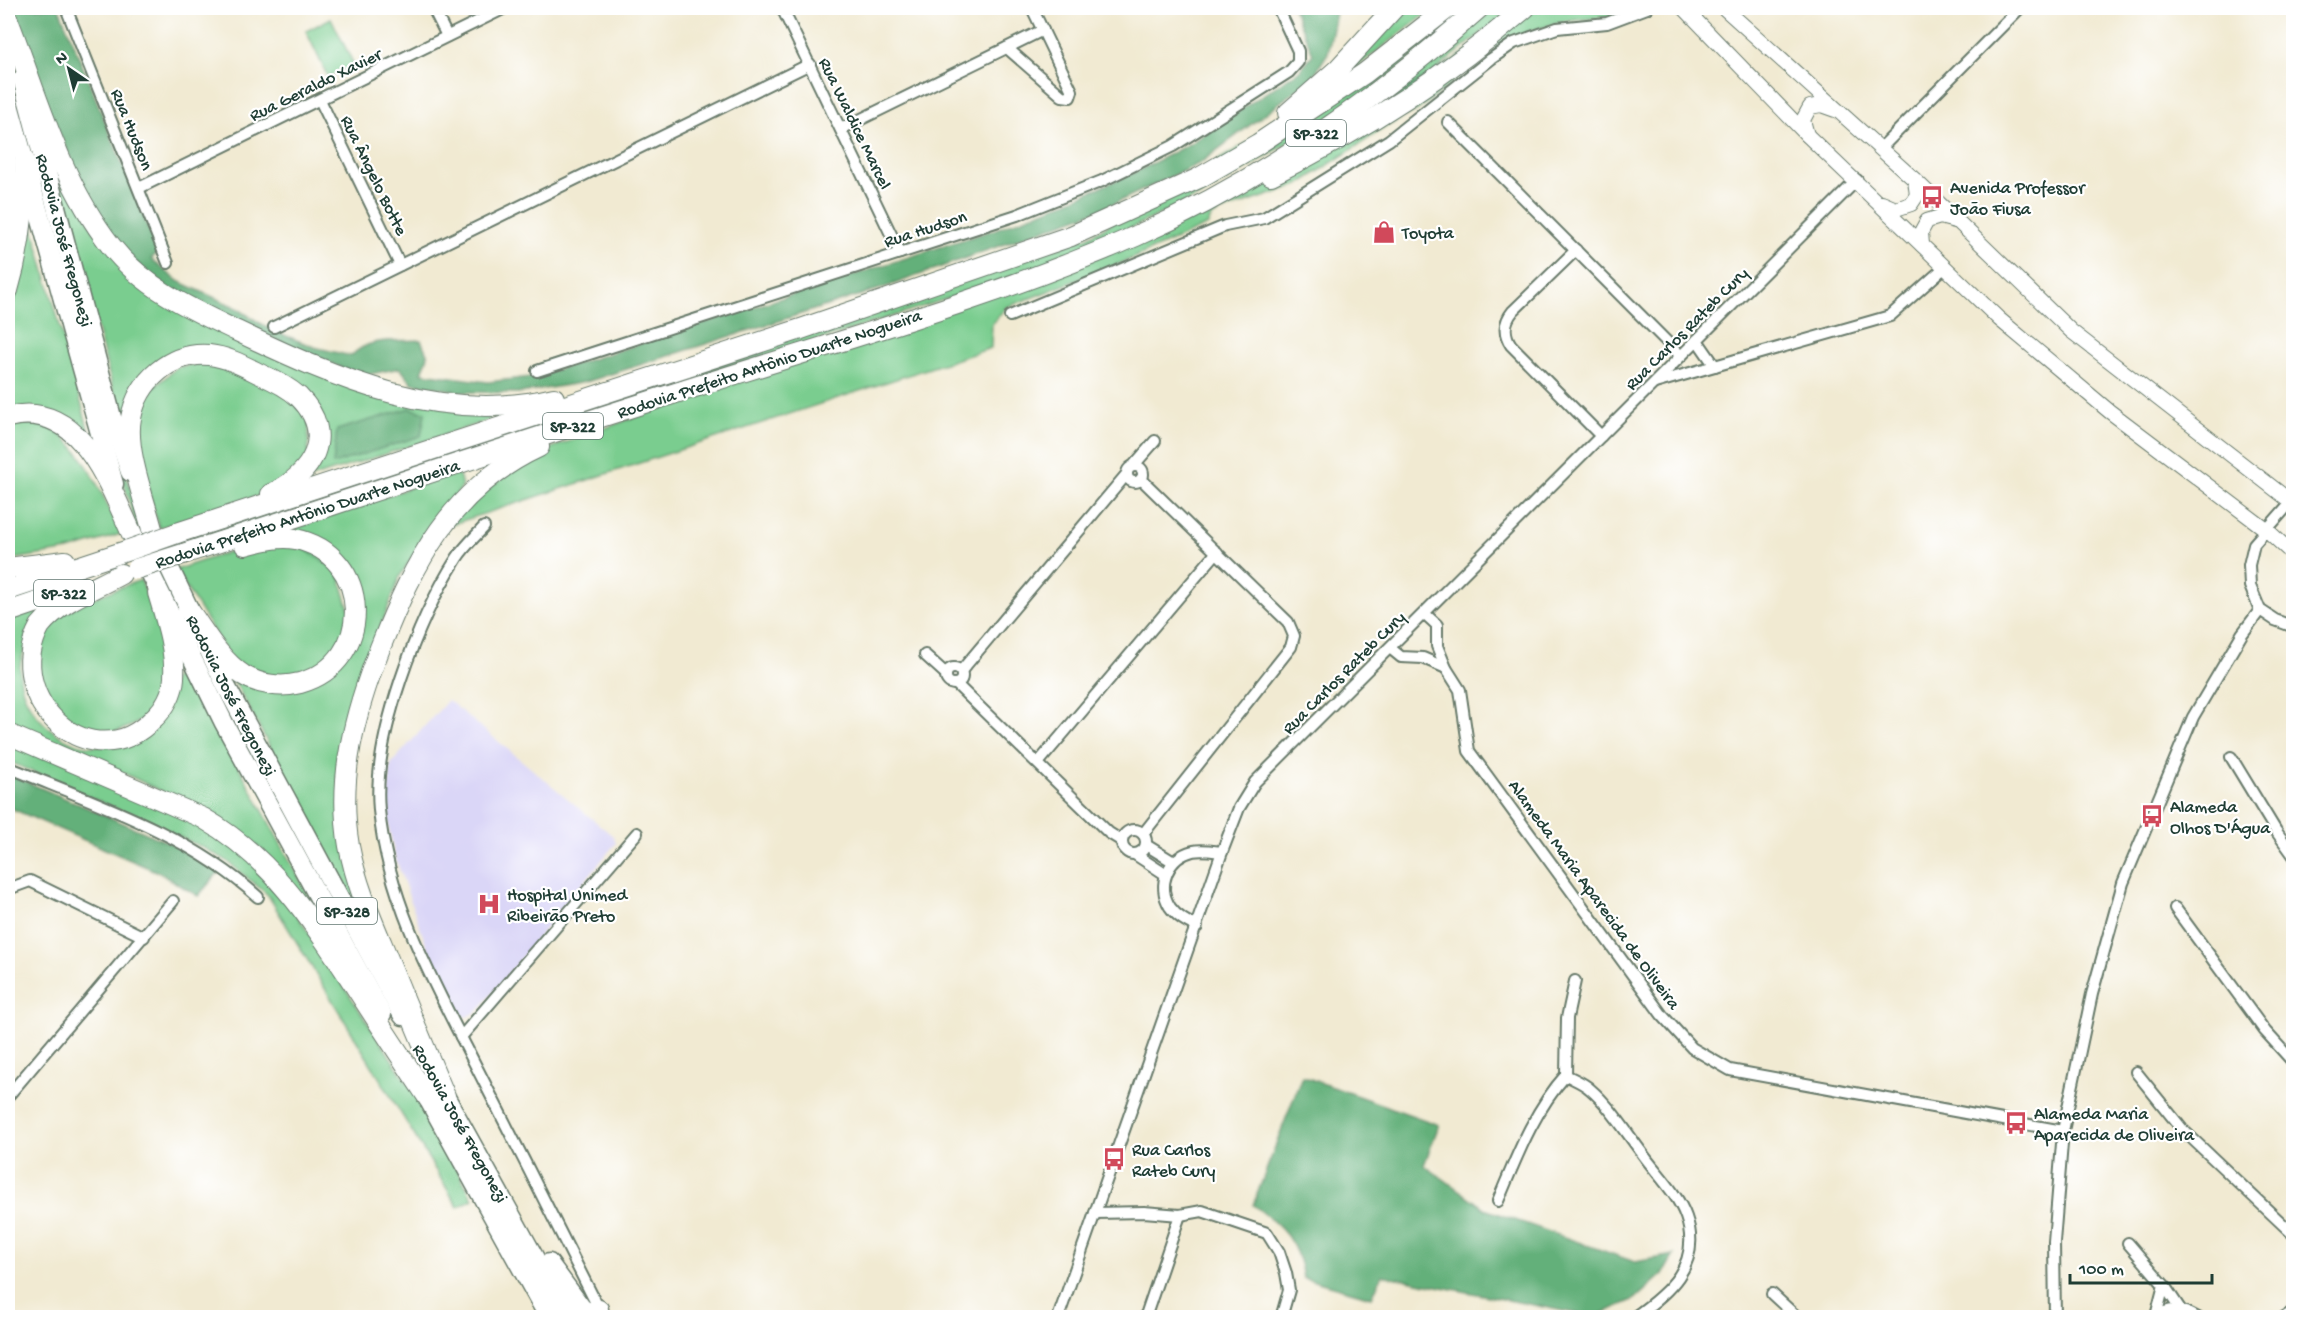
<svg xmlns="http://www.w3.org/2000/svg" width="2301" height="1325" font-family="'Gochi Hand',sans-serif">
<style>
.built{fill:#dad6f7}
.green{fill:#7acd8f;stroke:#4c8562;stroke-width:1.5}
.forest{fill:#63b07a;stroke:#417657;stroke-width:1.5}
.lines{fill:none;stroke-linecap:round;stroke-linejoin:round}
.minor-casing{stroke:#687a6b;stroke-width:14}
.tertiary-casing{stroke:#687a6b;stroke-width:16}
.trunk-casing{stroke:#687a6b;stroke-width:21}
.motorway-casing{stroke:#687a6b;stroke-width:22}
.minor{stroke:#fff;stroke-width:10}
.tertiary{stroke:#fff;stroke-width:14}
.trunk{stroke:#fff;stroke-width:18}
.motorway{stroke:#fff;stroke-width:20}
.motorway-bridge-casing{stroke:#687a6b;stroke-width:22;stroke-linecap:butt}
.motorway-bridge{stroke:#fff;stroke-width:20}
.labels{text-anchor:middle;stroke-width:4.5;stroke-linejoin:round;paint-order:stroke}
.shield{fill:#fff;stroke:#627771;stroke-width:1.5}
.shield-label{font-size:16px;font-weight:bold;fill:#1f3d34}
.street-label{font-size:18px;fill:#1f3d34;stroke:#fff}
.poi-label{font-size:18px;fill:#1f3d34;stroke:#fff;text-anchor:start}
</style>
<rect width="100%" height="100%" fill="#fff"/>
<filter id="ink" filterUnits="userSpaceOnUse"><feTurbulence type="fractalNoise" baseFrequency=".0167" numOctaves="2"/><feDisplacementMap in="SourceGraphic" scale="12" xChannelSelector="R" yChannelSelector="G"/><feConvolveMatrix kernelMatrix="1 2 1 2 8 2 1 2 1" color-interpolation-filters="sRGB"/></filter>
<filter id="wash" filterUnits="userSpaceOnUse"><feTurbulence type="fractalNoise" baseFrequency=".008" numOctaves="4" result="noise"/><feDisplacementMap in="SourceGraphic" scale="24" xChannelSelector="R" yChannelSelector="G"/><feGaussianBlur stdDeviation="1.35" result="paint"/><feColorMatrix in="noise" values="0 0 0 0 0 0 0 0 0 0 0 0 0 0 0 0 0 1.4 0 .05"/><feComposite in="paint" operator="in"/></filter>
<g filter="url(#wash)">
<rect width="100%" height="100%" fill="#f1ead2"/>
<path class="built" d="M448 700 613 836 616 843 477 1012 466 1017 457 1014 428 950 395 857 389 829 388 793 391 764Z"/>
<g class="green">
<path d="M1400 8H1434L1319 95Z"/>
<path d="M1459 8H1473L1364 96 1210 191 1051 265 191 543 190 538 1088 237 1421 40Z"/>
<path d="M1495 8H1513L1429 75 1313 147 1401 87Z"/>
<path d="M1533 8H1626L1610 17 1566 21 1527 32 1493 50 1419 109 1387 126 1298 185 1220 212 1211 217 1208 225 1124 262 1007 307 992 323 991 348 447 526 466 504 540 452 1217 204 1271 179Z"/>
<path d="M331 18 354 65 328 77 306 31Z"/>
<path d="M8 41 107 422 146 533 139 536 8 78Z"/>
<path d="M8 120 21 168 8 272Z"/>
<path d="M46 136 94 231 266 348 488 412 490 420 308 479 318 419 238 359 172 358 125 434Z"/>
<path d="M31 221 93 446 8 411V319L17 291Z"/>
<path d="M206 363 224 366 287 394 309 420 308 458 270 492 159 528 134 440 145 396 177 367Z"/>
<path d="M21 422C30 424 40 425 49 428 84 443 105 502 121 534L69 550 8 560V425Z"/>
<path d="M455 472 460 477 462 487 427 533 400 576 353 699 343 733 337 776 364 921 224 662 251 685 330 672 361 595 285 531Z"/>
<path d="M297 544 338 572 352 619 324 668 281 682 232 661 175 570 238 549Z"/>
<path d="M141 580C157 625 189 696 133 725 122 730 104 736 92 733 78 729 54 710 41 702 40 688 34 658 37 645 45 611 112 591 141 580Z"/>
<path d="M49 605C41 621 29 637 23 654 9 693 44 735 81 745 96 749 120 742 135 740L183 664 315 907 314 912 262 850 242 833 221 820 105 764 8 726V620Z"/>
<path d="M8 738 173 807 266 868 422 1105 473 1199 458 1207 268 895 226 860 200 846 8 761Z"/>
</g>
<g class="forest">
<path d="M12 8H59L158 252 151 259 178 281 235 307 269 329 314 347 351 356C371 336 394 342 421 340L428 356 422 373 488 382 531 377 592 359 996 229 1056 206 1138 171 1189 144 1300 70 1313 54 1293 8H1337L1328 53 1312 78 1200 163 1109 206 886 287 586 382 520 393 462 392 412 383 400 368 361 376 165 292 103 228 39 90Z"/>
<path d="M410 408 425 413 421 436 333 464 337 430Z"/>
<path d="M8 774 179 847 219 872 198 896 158 872 8 807Z"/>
<path d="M1302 1076 1439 1125 1424 1165 1487 1210 1635 1262 1674 1255 1663 1274 1635 1299 1594 1317 1382 1275 1372 1297 1303 1278C1298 1242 1282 1226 1253 1205Z"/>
</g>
</g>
<g filter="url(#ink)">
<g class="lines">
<g class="minor-casing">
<g id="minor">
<path d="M66 8 168 263"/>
<path d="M433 8 447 36"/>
<path d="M782 8 900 253"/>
<path d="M1007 48 1062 96 1070 97 1072 91 1032 8"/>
<path d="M320 100 400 265"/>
<path d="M1448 122 1681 356"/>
<path d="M841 129 1043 30"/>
<path d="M1881 148 2020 8"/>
<path d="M139 188 505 8"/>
<path d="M1576 250 1513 311C1504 322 1503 333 1511 345L1601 436"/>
<path d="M1010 316 1225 226 1264 218 1389 140 1491 59 1514 43 1557 28 1607 23 1647 8"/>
<path d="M274 327 810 64"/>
<path d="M1697 340 1715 366"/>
<path d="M537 371 1017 215 1102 181 1173 146 1289 72 1298 62V51L1278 8"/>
<path d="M1655 383 1890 316 1945 267"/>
<path d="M1134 465 1155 441"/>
<circle cx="1135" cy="474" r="8"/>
<path d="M1141 479 1288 622 1294 636 1291 647 1143 834"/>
<path d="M2291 502 2254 544 2249 565 2250 586 2260 610 2275 620 2294 627"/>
<path d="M484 527C475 537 464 547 457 558 418 619 372 737 379 810 388 905 438 991 480 1074 520 1152 560 1231 599 1309"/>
<path d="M1425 614 1437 625V646L1446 668 1460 690 1469 751 1662 1015 1692 1048 1730 1070 2063 1131"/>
<path d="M1390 648 1401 657 1423 658 1446 668"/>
<path d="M925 655 946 674"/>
<circle cx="954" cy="676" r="8"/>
<path d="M961 671 1126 475"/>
<path d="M956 684 1109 833 1122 841"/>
<path d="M2231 757 2276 831 2294 856"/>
<path d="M1039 762 1217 552"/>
<path d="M8 767C95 803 187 833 258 897"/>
<circle cx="1134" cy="842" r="12"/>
<path d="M1146 845 1172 861"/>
<path d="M1136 855 1165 874"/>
<path d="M8 891 11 888 30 881 144 937"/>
<path d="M2175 908 2265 1031 2294 1063"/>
<path d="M1197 927C1187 922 1177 917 1170 907 1156 885 1168 857 1193 851 1202 849 1213 851 1222 852"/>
<path d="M461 1037 637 833"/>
<path d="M2136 1072 2182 1129 2294 1235"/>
<path d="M1566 1075C1573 1079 1584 1083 1590 1089 1610 1106 1626 1132 1642 1153 1656 1173 1678 1194 1686 1217 1703 1265 1667 1294 1633 1318"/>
<path d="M8 1096 173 901"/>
<path d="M1498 1201C1517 1156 1533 1112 1566 1075L1567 1018 1575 981"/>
<path d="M1095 1213 1144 1212 1180 1215 1202 1211 1267 1233 1279 1252 1286 1273 1289 1290 1281 1318"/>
<path d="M2128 1243 2164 1285 2180 1309"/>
<path d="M1772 1294 1798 1318"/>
<path d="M2156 1316 2164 1285"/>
<path d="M1058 1318 1222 852 1239 808 1255 782 1857 180"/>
<path d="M1145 1318 1180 1215"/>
<path d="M2055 1318 2054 1242 2063 1131 2092 994 2123 883 2193 717 2242 634 2260 610"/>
<path d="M2154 1318C2169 1307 2182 1308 2198 1318"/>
<path d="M2283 1318 2294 1311"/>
</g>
</g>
<g class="tertiary-casing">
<g id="tertiary">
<path d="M1684 8 1807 135 1999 319 2109 411 2268 531 2294 555"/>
<path d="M1724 8 1915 180 2071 331 2294 504"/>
<path d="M1807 135 1803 120 1810 107 1821 105 1835 110"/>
<path d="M1882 203 1896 209 1911 204 1917 195 1915 180"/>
<path d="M1922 245 1921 232 1927 221 1940 217 1955 221"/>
</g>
</g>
<g class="trunk-casing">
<g id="trunk">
<path d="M22 79 113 421 130 472"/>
<path d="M8 101 114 484"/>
<path d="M160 548 226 686 403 1016"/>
<path d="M140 552 224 723 382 1014"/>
<path d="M438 1083 568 1318"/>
<path d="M422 1088 549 1318"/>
<path d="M549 1263 582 1308 588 1312 599 1309"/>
</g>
</g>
<g class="motorway-casing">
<g id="motorway">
<path d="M8 20C38 97 59 179 111 246 144 288 191 309 237 331 337 379 442 425 554 398"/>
<path d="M1288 113 1338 69 1394 8"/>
<path d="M1271 175C1363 130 1448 75 1525 8"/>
<path d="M8 290C21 247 25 205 24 160"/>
<path d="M8 417C80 399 108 483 132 534"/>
<path d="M152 529C144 498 125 449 131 418 138 381 170 352 209 355 228 357 244 366 260 374 274 380 288 387 299 397 337 435 312 475 271 494"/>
<path d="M177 533 801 329 1071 236 1199 178 1258 144 1365 73 1448 8"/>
<path d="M183 554C355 498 526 440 698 386 845 339 995 298 1136 236 1261 181 1378 98 1479 8"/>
<path d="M8 568 65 561"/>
<path d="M121 574C94 589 60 601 40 626 0 698 92 784 154 718 165 708 173 693 174 678 176 650 166 620 158 593"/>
<path d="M8 590 129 550"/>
<path d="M188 609C204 631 220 660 243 675 260 685 281 688 300 683 376 662 372 554 295 539 279 536 261 541 245 545"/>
<path d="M8 612 76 589"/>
<path d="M8 734 203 818C271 857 311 919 353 983 378 1022 403 1060 429 1099"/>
<path d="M445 1096C425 1049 405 1001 386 954 371 918 356 884 349 846 337 777 355 712 380 648 414 562 451 488 539 447"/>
</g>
</g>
<use href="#minor" class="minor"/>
<use href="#tertiary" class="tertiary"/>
<use href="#trunk" class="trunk"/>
<use href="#motorway" class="motorway"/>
<g class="motorway-bridge-casing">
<g id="motorway-bridge">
<path d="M129 550 177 533"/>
<path d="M136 569 183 554"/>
</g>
</g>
<use href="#motorway-bridge" class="motorway-bridge"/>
</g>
</g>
<defs>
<g id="bus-bare" transform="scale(1.8)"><path d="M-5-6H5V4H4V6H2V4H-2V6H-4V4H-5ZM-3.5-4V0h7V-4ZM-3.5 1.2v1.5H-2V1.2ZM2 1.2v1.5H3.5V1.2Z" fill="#d1495b" stroke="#fff" stroke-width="2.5" paint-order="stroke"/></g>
<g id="shop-bare" transform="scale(1.8)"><path d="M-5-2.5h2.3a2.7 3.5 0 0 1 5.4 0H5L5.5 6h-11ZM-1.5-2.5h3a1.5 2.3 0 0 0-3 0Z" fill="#d1495b" stroke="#fff" stroke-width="2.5" paint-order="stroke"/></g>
<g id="hospital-bare" transform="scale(1.8)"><path d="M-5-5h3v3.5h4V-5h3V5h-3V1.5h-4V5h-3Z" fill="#d1495b" stroke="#fff" stroke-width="2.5" paint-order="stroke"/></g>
</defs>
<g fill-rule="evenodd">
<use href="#bus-bare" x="1932" y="197"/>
<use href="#shop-bare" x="1384" y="232"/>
<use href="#bus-bare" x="2152" y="816"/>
<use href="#hospital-bare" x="489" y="904"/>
<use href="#bus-bare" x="2016" y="1123"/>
<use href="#bus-bare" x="1114" y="1159"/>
</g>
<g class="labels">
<g class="shield">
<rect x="1286" y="120" width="60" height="26" rx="4.5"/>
<rect x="543" y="413" width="60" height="26" rx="4.5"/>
<rect x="34" y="580" width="60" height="26" rx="4.5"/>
<rect x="317" y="898" width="60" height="26" rx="4.5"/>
</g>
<g class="shield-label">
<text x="1316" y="139">SP-322</text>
<text x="573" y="432">SP-322</text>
<text x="64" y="599">SP-322</text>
<text x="347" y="917">SP-328</text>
</g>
<g class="street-label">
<text transform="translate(315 84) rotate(-26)" y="6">Rua Geraldo Xavier</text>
<text transform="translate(856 123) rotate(64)" y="6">Rua Waldice Marcel</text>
<text transform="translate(133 129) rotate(68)" y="6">Rua Hudson</text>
<text transform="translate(375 175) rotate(64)" y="6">Rua Ângelo Botte</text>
<text transform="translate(925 228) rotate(-18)" y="6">Rua Hudson</text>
<text transform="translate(65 240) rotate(75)" y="6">Rodovia José Fregonezi</text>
<text transform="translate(1686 328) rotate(-45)" y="6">Rua Carlos Rateb Cury</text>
<text transform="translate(769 363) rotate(-18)" y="6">Rodovia Prefeito Antônio Duarte Nogueira</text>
<text transform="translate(307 513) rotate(-18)" y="6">Rodovia Prefeito Antônio Duarte Nogueira</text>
<text transform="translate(1343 672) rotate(-45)" y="6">Rua Carlos Rateb Cury</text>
<text transform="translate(232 695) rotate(63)" y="6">Rodovia José Fregonezi</text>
<text transform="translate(1595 894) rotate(54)" y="6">Alameda Maria Aparecida de Oliveira</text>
<text transform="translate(461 1123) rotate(61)" y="6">Rodovia José Fregonezi</text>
</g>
<g class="poi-label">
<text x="1950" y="193">Avenida Professor<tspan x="1950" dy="21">João Fiusa</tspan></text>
<text x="1402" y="238">Toyota</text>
<text x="2170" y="812">Alameda<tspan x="2170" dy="21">Olhos D'Água</tspan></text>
<text x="507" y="900">Hospital Unimed<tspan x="507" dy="21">Ribeirão Preto</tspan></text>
<text x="2034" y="1119">Alameda Maria<tspan x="2034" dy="21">Aparecida de Oliveira</tspan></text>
<text x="1132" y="1155">Rua Carlos<tspan x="1132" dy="21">Rateb Cury</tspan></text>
</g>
</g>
<rect width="2301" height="1325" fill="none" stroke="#fff" stroke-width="30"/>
<g transform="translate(69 69) rotate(325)" stroke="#ffffff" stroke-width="4.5" paint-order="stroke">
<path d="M0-4.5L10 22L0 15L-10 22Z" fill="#1f3d34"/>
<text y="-9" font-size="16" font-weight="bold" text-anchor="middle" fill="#1f3d34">N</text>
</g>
<path d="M2070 1274v9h142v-9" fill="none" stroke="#1f3d34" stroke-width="3"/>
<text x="2079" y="1274" font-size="18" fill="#1f3d34" stroke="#ffffff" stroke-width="4.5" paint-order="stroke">100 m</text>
</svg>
